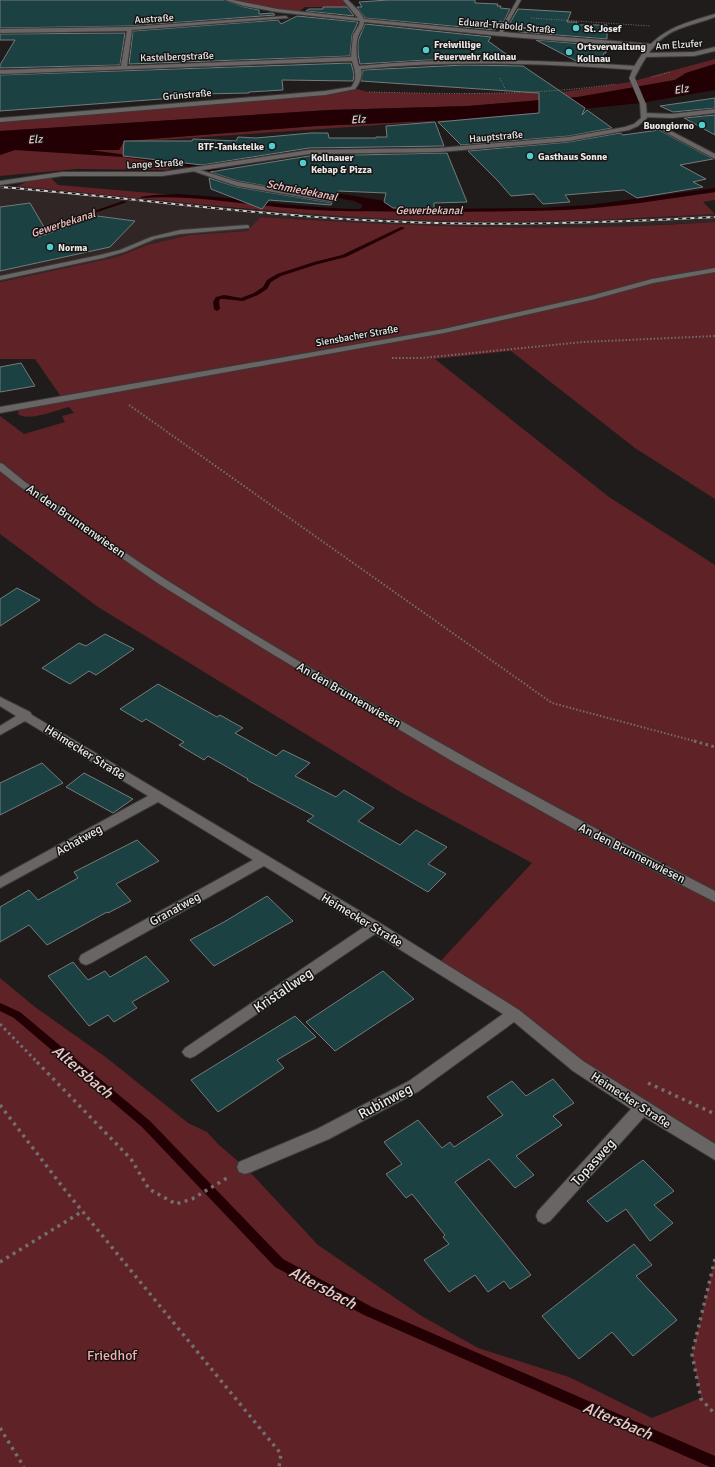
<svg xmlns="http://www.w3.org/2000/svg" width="715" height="1467" font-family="Signika,sans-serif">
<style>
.built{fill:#302626}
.green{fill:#5f2227}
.water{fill:#230004}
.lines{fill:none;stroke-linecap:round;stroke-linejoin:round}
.stream{fill:#230004;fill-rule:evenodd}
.building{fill:#1c4142;stroke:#767a7a}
.service-casing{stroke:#3b3838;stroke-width:2}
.minor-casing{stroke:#3b3838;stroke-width:2}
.tertiary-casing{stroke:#3b3838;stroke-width:2}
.path-far3{stroke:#736f6f;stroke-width:1;stroke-dasharray:1 1.5;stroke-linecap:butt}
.path-far2{stroke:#736f6f;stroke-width:2;stroke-dasharray:1.5 2;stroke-linecap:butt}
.path-far1{stroke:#736f6f;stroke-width:3;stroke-dasharray:2.5 3.5;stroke-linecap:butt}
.path{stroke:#736f6f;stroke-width:3.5;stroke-dasharray:3 4.5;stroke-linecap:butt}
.service{fill:#6a6565;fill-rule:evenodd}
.minor{fill:#6a6565;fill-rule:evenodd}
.tertiary{fill:#6a6565;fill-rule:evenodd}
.rail-casing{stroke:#d3cfcf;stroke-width:2}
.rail{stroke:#161313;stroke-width:1.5;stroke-dasharray:4;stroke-linecap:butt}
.tertiary-bridge-casing{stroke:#3b3838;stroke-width:6;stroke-linecap:butt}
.tertiary-bridge{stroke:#6a6565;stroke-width:5.5}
.poi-dot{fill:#52cdce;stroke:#161313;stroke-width:1.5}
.labels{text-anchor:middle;stroke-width:3;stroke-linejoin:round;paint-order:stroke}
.far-street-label{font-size:10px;fill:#ebe8e8;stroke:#161313}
.far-poi-label{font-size:10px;font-weight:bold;fill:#ebe8e8;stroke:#161313;text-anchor:start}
.far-water-label{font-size:11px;font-style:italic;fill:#f4c4c4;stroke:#161313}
.street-label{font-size:12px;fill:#ebe8e8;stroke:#161313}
.near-street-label{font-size:14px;fill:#ebe8e8;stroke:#161313}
.near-park-label{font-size:14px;fill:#f3adae;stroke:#161313}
.near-water-label{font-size:16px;font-style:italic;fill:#f4c4c4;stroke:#161313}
</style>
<rect width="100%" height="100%" fill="#201c1c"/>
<path class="built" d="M17 186 241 209 384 218 455 221 633 219 715 214V222L615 227 530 228 370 224 262 217 247 231 189 235 147 245 117 257 0 282V187Z"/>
<g class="green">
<path d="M227 0H345L352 7H305L295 14Z"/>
<path d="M715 59V64L686 73 675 80 578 97 468 106 330 110 0 131V120L325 93 353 88 368 92 445 94 563 92 630 82Z"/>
<path d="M452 120 130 142 177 164 168 170 77 169 0 176V154L15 148 119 150 124 141 316 126Z"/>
<path d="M51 178 58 185 174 195 271 205 359 211 444 212 565 210 628 204 715 192V200L703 202 715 214C628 219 542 223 455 221 308 218 163 200 17 186L32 180Z"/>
<path d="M261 217C413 227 564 232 715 222V499L635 448 511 351 435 359 609 497 715 565V1153L436 966 532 863 402 793 98 607 0 534V416L24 434 65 422 62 416 74 413 69 407C57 410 28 422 18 414L19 410 64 401 35 359H0V282L117 257 147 245 189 235 247 231Z"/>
<path d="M0 978 35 1007 107 1058 188 1123 207 1132 219 1145 245 1167 318 1245 420 1315 478 1348 569 1377 652 1418 701 1398 692 1354 715 1259V1467H0Z"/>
</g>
<path class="water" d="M715 64V90L641 103 602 107 452 120 316 126 124 141 119 150H90L203 165 275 183 434 209 541 208 589 205 715 188V192C665 199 614 208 564 210 496 212 427 212 359 211L363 205 354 201 248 182 191 167 123 157 15 150 0 155V131L330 110 468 106 578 97 675 80 686 73Z"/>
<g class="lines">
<g class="stream">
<path d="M179 194C243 198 304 209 369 209L371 210 369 211C332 212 295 209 258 205 220 201 181 195 142 198L140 197 154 195Z"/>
<path d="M123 201 127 202 36 233 32 232Z"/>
<path d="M401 227 405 228 346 257 318 264 281 276 271 282 267 289 258 295 243 301 224 299H220L219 302 220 309 217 311 214 309 213 302 216 297 224 295 241 298 254 293 263 287 267 280 277 274 314 262 342 255Z"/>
<path d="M0 1003 20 1012 150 1121 283 1259 372 1307 715 1456V1467H710L364 1315 275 1267 142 1127 14 1018 0 1011Z"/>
</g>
</g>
<g class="building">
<path d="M0 0H224L244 7 259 10V14L273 13 275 15 130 26 0 28Z"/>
<path d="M388 0H475V3L498 4 497 6H501L500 8 510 9 503 23 500 21 495 30 365 18 357 7H362L359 2Z"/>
<path d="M323 7H347L354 16 306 11 309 9H323Z"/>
<path d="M518 9 571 12 567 22H577L576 25H607V39L520 32 508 26Z"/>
<path d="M297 16 358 22 352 35 350 56 129 64 133 31 278 20 281 24Z"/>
<path d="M365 24 491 37 488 41 513 59 428 60 360 64 358 54V41Z"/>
<path d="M125 33 120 65 0 68V65L15 40H0V34Z"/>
<path d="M536 40 606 46V53H604L600 62 576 61Z"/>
<path d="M351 63 354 74 353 81 282 80 283 90 249 92V93L201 94 202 96 0 111V75Z"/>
<path d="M464 65 523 66 585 108 582 115 587 110 612 128 569 136 461 145 438 122 539 113V93L361 81 363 70Z"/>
<path d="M715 98V108L673 112 660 106Z"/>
<path d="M715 115V135L684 118Z"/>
<path d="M435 122 444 146 309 148 202 165 123 156 124 141H192L193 139 236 141 238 137 256 138 311 133H328L329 138H376V137H387L386 126Z"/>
<path d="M659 130 713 159 680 165 706 179 693 182 703 187 637 198 624 190 565 195 570 202 543 204 534 194 511 196 498 181 468 151 569 142 620 133 623 135Z"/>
<path d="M447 153 467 202 434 203V209L393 208 384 202 386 193 338 191 334 198 238 181 210 172 309 156Z"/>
<path d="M209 178 237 187 332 203 331 205 269 200 262 209 211 189Z"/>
<path d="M30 203 44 227 38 237 97 216 135 221 110 247 0 271V207Z"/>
<path d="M21 363 35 386 0 392V367Z"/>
<path d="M17 588 40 600 0 626V599Z"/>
<path d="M105 634 134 649 96 675 89 671 70 684 42 668 79 643 86 646Z"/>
<path d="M158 684 217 717 220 715 243 728 235 733 276 756 283 750 310 763 295 776 336 797 344 790 374 808 358 821 400 845 416 830 447 847 428 864 446 874 428 892 307 821 314 816 247 780 248 779 208 756 204 760 179 745 184 742 146 719 142 722 120 709Z"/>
<path d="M42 763 63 783 0 815V783Z"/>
<path d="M84 773 133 799 113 813 66 787Z"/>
<path d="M137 840 159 861 116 884 131 901 108 913 107 912 47 945 29 925 0 942V907L29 890 38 900 78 878 74 872Z"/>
<path d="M267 896 293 921 214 966 190 940 224 922Z"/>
<path d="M146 956 169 981 132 1002 137 1008 114 1022 108 1015 89 1026 48 976 73 962 88 980 105 971 110 977Z"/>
<path d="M383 971 414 999 335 1051 306 1022Z"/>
<path d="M295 1016 316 1037 277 1060 284 1068 218 1112 191 1080Z"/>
<path d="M553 1079 574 1103 553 1116 562 1125 516 1156 534 1175 515 1188 489 1159 455 1182 531 1275 510 1289 504 1281 488 1292 475 1275 449 1292 424 1260 449 1244 443 1237 445 1235 412 1194 406 1198 386 1174 402 1164 384 1142 418 1120 442 1148 450 1142 454 1147 503 1115 487 1097 512 1081 526 1096Z"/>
<path d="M643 1160 674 1191 654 1205 673 1223 650 1241 626 1209 607 1222 587 1201Z"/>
<path d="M634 1244 652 1265 636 1276 677 1320 633 1356 612 1332 579 1359 542 1316Z"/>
</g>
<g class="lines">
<g class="service-casing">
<path id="service" d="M247 225 249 226V228L180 234 155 239 124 252 103 258 0 280V276L100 255 120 250 151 237 180 230Z"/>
</g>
<g class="minor-casing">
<g id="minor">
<path d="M225 0H233L277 9 358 18 343 0H348L359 11 364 19 499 32 517 0H521L503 32 651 44 654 46 651 48 500 36 364 22C364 27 361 29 359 34 355 42 356 58 359 66 452 57 544 60 636 66L639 68 636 70C544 63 453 60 361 69 363 76 359 84 355 89L325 95 0 122V118L325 91 351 87C358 79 355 70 352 61L0 74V70L121 66 127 31 0 33V29L130 27 286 16 288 18 132 30 127 66 351 57 353 35 359 25 360 21 277 12 244 6Z"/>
<path d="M715 47V51L694 56 644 57 641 55 644 53 694 52Z"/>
<path d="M715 109V113L672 118 644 117 641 115 644 113 672 114Z"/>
<path d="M665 128 715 154V159L663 131 662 130Z"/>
<path d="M193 169H197L238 182 332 198 335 200 332 202 237 186 193 171Z"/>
<path d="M715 268V272L653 283 591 300 444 333 0 413V407L444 329 590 296 652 279Z"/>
<path d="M0 697 30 712 32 715 380 923 519 1010 583 1061 715 1144V1160L644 1117 550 1221 544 1224 538 1221 536 1216 538 1211 631 1109 573 1071 514 1022 419 1091 329 1139 251 1172 245 1174 239 1172 237 1167 239 1162 317 1129 409 1081 503 1014 375 934 195 1056 190 1058 185 1056 182 1052 185 1048 364 927 264 866 91 963 86 965 81 963 79 959 81 955 253 860 158 802 0 888V877L148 796 25 721 0 735V726L16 716 0 706Z"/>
</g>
</g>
<g class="tertiary-casing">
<g id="tertiary">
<path d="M715 14V17C703 22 691 24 679 29 655 38 645 58 634 79H630C630 73 635 65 638 60 658 29 682 24 715 14Z"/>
<path d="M643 102 646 104 647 118 638 126 629 130 569 141 439 152 309 154 162 176H62L0 185V181L62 172H162L309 150 439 148 569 137 625 127 634 124 641 118 640 104Z"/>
<path d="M0 463 3 464 25 482C73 515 119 550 168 581 345 693 529 795 715 891V902L577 831 452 761 274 655 159 584 19 486 0 471Z"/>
</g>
</g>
<g class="path-far3">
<path d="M531 18 650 26"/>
<path d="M652 77 670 72"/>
<path d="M500 78 507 93"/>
<path d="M369 92C452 94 534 96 616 84"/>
</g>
<g class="path-far2">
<path d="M392 358H422L583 342 715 336"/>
<path d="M129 405 552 703 698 742"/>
</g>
<g class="path-far1">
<path d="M694 741 715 747"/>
<path d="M0 1024 38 1063"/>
</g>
<g class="path">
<path d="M37 1062 131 1159 149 1189 176 1204 192 1199 227 1178"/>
<path d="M648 1083 715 1114"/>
<path d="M0 1105 65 1190 281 1454 279 1467"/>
<path d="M715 1259 692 1354 701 1399 715 1414"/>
<path d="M0 1262 83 1211"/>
<path d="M0 1428 24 1467"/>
</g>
<use href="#service" class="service"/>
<use href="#minor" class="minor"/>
<use href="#tertiary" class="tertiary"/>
<g class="rail-casing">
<path id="rail" d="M0 187C121 196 241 214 362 220 480 227 598 223 715 217"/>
</g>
<use href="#rail" class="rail"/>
<g class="tertiary-bridge-casing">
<path id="tertiary-bridge" d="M632 78 643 104"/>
</g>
<use href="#tertiary-bridge" class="tertiary-bridge"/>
</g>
<g class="poi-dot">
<circle cx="576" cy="28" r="4"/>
<circle cx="426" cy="50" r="4"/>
<circle cx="569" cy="52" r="4"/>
<circle cx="702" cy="125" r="4"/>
<circle cx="272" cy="146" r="4"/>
<circle cx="530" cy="156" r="4"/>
<circle cx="303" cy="163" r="4"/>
<circle cx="50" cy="247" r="4"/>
</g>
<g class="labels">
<g class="far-street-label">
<text transform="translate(154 18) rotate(-4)" y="4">Austraße</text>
<text transform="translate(507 25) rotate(5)" y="4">Eduard-Trabold-Straße</text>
<text transform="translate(679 44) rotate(-4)" y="4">Am Elzufer</text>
<text transform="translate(177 56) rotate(-2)" y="4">Kastelbergstraße</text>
<text transform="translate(187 94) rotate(-5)" y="4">Grünstraße</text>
<text transform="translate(496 136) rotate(-5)" y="4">Hauptstraße</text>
<text transform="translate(155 163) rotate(-3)" y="4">Lange Straße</text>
<text transform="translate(357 335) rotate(-10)" y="4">Siensbacher Straße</text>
</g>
<g class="far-poi-label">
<text x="584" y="32">St. Josef</text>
<text x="434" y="48">Freiwillige<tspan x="434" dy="12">Feuerwehr Kollnau</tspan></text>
<text x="577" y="50">Ortsverwaltung<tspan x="577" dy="12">Kollnau</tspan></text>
<text x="694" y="129" text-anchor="end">Buongiorno</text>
<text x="264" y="150" text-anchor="end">BTF-Tankstelke</text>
<text x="538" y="160">Gasthaus Sonne</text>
<text x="311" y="161">Kollnauer<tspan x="311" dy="12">Kebap &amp; Pizza</tspan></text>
<text x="58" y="251">Norma</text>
</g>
<g class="far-water-label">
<text transform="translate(681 89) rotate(-9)" y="4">Elz</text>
<text transform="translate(358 119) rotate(-4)" y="4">Elz</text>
<text transform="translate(35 139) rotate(-4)" y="4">Elz</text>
<text transform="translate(302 190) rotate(11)" y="4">Schmiedekanal</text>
<text x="429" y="214">Gewerbekanal</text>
<text transform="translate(63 223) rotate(-18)" y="4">Gewerbekanal</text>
</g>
<g class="street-label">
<text transform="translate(76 521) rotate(35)" y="4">An den Brunnenwiesen</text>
<text transform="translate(349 695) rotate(30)" y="4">An den Brunnenwiesen</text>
<text transform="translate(85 752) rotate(32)" y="4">Heimecker Straße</text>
<text transform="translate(79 840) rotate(-29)" y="4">Achatweg</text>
<text transform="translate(632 853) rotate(27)" y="4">An den Brunnenwiesen</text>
<text transform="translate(175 909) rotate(-29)" y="4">Granatweg</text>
<text transform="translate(362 920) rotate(31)" y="4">Heimecker Straße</text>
<text transform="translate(631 1100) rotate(33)" y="4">Heimecker Straße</text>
</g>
<g class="near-street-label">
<text transform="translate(283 990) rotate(-34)" y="5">Kristallweg</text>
<text transform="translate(385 1101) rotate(-28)" y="5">Rubinweg</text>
<text transform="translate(593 1162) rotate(-48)" y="5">Topasweg</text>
</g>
<g class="near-park-label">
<text x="112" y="1360">Friedhof</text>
</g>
<g class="near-water-label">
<text transform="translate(83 1071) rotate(40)" y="6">Altersbach</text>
<text transform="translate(323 1287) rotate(28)" y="6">Altersbach</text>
<text transform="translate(618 1420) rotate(23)" y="6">Altersbach</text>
</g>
</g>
</svg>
